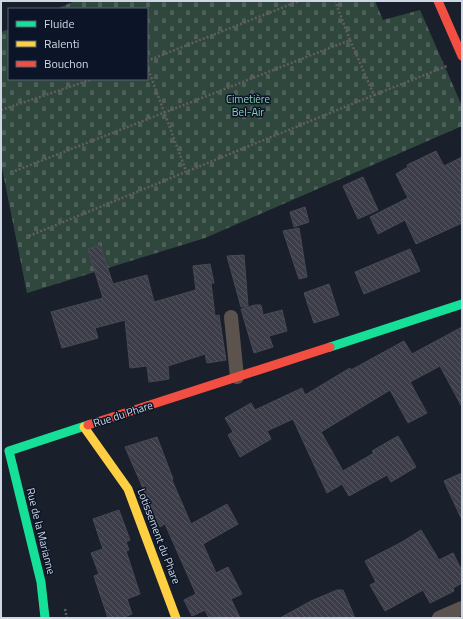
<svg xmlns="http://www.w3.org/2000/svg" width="463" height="619" font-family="'Titillium Web',sans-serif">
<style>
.cemetery{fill:url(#cemetery-stones)}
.building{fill:url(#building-back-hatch);stroke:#474953}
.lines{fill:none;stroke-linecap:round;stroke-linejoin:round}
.path{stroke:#625e5e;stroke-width:2.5;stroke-dasharray:2 2;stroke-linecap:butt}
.street{stroke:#5c534f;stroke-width:14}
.fast{stroke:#16e098;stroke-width:9}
.slow{stroke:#ffcf43;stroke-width:9}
.jam{stroke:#f24e42;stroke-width:9}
.labels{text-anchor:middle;stroke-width:3;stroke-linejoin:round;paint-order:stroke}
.park-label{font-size:11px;fill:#88d2b1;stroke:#0b1527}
.street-label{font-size:11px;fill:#d0d7e4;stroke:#0b1527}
</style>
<defs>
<pattern id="cemetery-stones" width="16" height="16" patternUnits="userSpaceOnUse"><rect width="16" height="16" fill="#30473e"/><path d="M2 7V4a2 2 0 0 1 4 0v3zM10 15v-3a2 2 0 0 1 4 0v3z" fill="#4d615a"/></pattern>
<pattern id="building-back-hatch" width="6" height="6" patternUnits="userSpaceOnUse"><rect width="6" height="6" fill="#3c3d48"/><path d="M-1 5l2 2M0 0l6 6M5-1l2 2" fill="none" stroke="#575862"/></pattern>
</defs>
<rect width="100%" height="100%" fill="#1a202b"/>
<path class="cemetery" d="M75 1H375L383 20 420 10 462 106V126L205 238 27 293 1 163V32L9 29V79H147V9H56Z"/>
<g class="building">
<path d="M436 151 444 166 462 157V223L416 244 405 220 378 234 370 217 408 198 396 174 408 167 407 165Z"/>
<path d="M363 177 378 210 358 219 343 186Z"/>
<path d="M305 207 309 222 294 227 290 212Z"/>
<path d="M299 228 307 277 299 279 283 231Z"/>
<path d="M100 245 113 284 147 275 154 302 196 290 193 266 210 264 214 283H211L215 316 219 315 226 360 207 363 205 354 168 366 169 379 149 382 147 366 130 368 125 320 95 328 98 338 62 348 51 312 103 298 88 249Z"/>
<path d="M410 249 420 271 364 294 355 272Z"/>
<path d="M244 255 248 306 241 307 227 256Z"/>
<path d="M329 284 339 315 314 323 304 293Z"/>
<path d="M255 305H261L263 315 282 310 287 331 269 336 273 347 254 353 241 309Z"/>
<path d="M462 327V407L440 366 410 382 427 413 408 423 390 390 321 432 343 471 374 453 372 451 398 436 416 467 391 482 387 475 349 496 342 484 327 493 293 419 267 431 271 439 240 457 228 435 233 432 225 418 251 403 255 410 302 388 305 395 350 368 351 370 404 341 412 354Z"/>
<path d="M157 437 173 479 172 480 191 524 227 504 238 524 203 544 216 573 228 567 242 594 231 599 240 618H209L205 610 192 616 184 600 196 594 165 524 160 527 125 447Z"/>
<path d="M462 473V520L444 481Z"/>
<path d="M119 510 130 540 126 542 129 550 126 551 140 594 127 599 132 614 122 618H108L94 576 99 574 91 553 103 549 93 519Z"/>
<path d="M421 530 439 560 453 553 462 571V583L453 588 454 591 430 603 423 590 385 611 370 585 376 582 365 561 402 542Z"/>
<path d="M337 590H343L355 618H280L311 601Z"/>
</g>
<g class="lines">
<g class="path">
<path d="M350 40 374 95 447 66"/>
<path d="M147 61 299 1"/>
<path d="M147 66 186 171"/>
<path d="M1 110 93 79"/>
<path d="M15 171 350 40 335 1"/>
<path d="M29 236 374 95"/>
<path d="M65 609 67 618"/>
</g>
<g class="street">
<path d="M231 317 237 377"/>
<path d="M439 618 462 608"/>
</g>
<g class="fast">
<path d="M330 347 462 304"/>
<path d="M45 618 41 582 9 451 88 425"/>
</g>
<path class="slow" d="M84 427 128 489 176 618"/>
<g class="jam">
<path d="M438 1 462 56"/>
<path d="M88 425 330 347"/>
</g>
</g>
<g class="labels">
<g class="park-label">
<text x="248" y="103">Cimetière<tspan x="248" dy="13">Bel-Air</tspan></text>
</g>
<g class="street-label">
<text transform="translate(123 414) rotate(-18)" y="4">Rue du Phare</text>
<text transform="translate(41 531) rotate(76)" y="4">Rue de la Marianne</text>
<text transform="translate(159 536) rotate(69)" y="4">Lotissement du Phare</text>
</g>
</g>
<rect width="463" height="619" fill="none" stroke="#d0d7e4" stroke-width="4"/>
<rect x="8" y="8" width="140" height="72" fill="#0b1527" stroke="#5a6373"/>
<rect x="16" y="21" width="20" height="6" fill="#16e098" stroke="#5a6373"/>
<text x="44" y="28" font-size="12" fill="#d0d7e4">Fluide</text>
<rect x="16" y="41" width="20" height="6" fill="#ffcf43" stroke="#5a6373"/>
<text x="44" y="48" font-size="12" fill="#d0d7e4">Ralenti</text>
<rect x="16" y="61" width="20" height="6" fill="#f24e42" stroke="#5a6373"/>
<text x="44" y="68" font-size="12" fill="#d0d7e4">Bouchon</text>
</svg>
